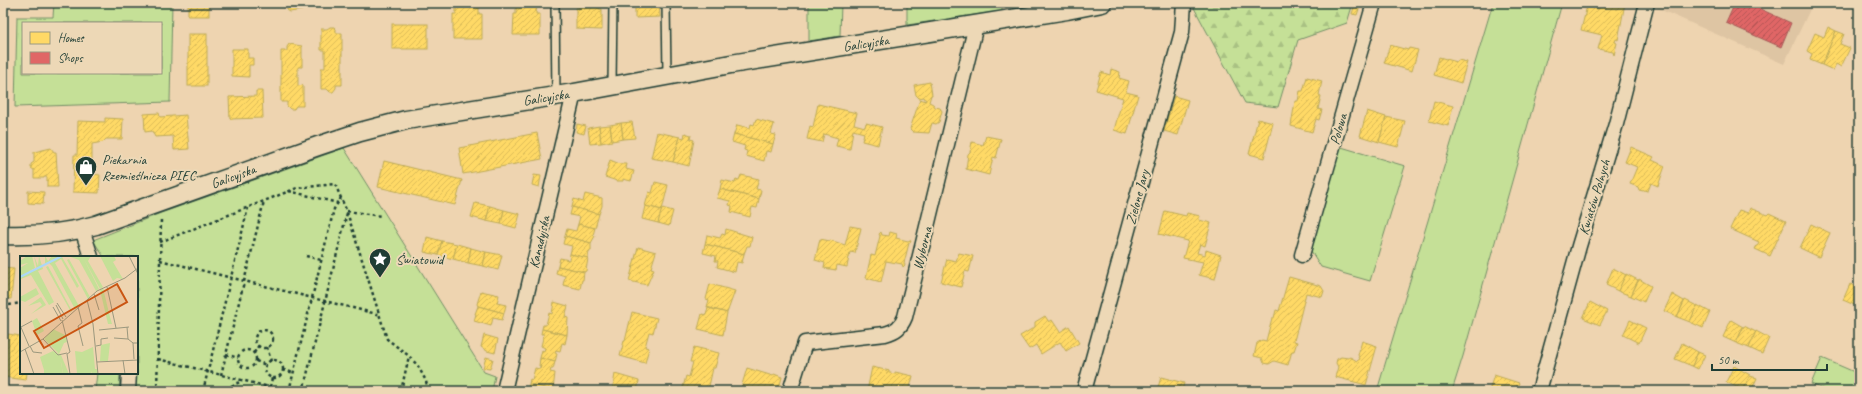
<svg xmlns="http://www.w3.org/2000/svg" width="1862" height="394" font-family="Caveat,sans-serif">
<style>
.built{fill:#dec5a3}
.green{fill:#c5e097;stroke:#728e66;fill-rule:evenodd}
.forest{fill:url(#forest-firs);stroke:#728e66}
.homes{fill:url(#homes-hatch);stroke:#bcaa57}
.shops{fill:url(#shops-hatch);stroke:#a65a57}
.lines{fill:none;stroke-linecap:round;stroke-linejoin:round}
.service-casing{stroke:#1f3d34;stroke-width:10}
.minor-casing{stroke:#1f3d34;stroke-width:17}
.tertiary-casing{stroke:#1f3d34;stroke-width:21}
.path{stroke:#1f3d34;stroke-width:2.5;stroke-dasharray:3 3;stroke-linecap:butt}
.service{stroke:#edd8b6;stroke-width:7}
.minor{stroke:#edd8b6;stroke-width:14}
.tertiary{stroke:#edd8b6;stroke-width:18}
.labels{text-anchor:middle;stroke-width:4;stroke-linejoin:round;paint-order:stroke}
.street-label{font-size:14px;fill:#1f3d34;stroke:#edd8b6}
.poi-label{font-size:14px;fill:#1f3d34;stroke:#edd8b6;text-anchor:start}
.inset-river{fill:none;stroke:#acd7f7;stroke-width:2}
.inset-road{fill:none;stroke:#9b987e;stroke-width:1}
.view{fill:#ca5512;fill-opacity:0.15;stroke:#ca5512;stroke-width:2}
.inset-edge{fill:none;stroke:#1f3d34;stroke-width:2}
</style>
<defs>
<pattern id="forest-firs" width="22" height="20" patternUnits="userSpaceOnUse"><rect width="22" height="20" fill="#c5e097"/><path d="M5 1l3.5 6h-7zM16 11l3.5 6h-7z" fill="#a9c183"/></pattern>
<pattern id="homes-hatch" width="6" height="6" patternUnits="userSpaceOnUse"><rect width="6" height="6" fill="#ffd966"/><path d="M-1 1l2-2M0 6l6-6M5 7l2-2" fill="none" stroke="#dabb59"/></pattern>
<pattern id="shops-hatch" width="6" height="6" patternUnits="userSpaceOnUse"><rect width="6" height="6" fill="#e06666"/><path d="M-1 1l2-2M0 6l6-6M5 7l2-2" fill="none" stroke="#b55555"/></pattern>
</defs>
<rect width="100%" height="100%" fill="#eed4b0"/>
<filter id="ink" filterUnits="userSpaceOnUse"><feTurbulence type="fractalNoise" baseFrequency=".025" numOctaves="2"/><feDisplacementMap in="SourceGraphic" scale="8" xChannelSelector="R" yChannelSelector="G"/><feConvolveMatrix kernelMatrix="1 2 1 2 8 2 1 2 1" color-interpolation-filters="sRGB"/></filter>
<g filter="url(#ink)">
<path class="built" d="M1650 3H1813L1784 64 1650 5Z"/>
<g class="green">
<path d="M54 3H172L170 102 15 107 17 17H53ZM23 23H161V73H23Z"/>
<path d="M809 3H841L840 36 809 41Z"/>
<path d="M907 3H1002V11L907 25Z"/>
<path d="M1493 3H1562L1463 356 1452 391H1377Z"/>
<path d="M1338 146 1405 166 1370 281 1321 267 1308 246Z"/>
<path d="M344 148 484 372 495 376 492 391H134L135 373H137V257H104L93 240 161 213Z"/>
<path d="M1822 358 1859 374V391H1828L1811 384Z"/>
<path d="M97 373H120L119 391H95Z"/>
</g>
<path class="forest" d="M1353 3 1347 23 1298 40 1278 107 1245 103 1192 4Z"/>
<g class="homes">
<rect x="188" y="3" width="21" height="13"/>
<path d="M281 3H302V10L290 12 287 10V6H281Z"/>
<path d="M456 3H479V14H482V39H453V14H456Z"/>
<path d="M516 3H539H537L536 14H540V35H513L514 14H516Z"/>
<path d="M579 3H599V9H602V30L576 29V8H579Z"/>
<path d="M635 3H659L660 17 635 18Z"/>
<path d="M1600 3H1625L1618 40 1616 39 1615 42 1617 43 1614 55 1613 52 1598 49 1602 35 1581 30 1587 6 1598 9Z"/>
<path d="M1355 4 1360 6 1357 15 1352 14Z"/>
<rect x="392" y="24" width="36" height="25"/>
<path d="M330 27H334L336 29V33H342V85H336V88L333 92H330L327 89H321V68H325V50H321V29H327Z"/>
<path d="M1828 27 1836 31 1822 65 1810 60 1812 54 1807 51 1815 33 1824 37Z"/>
<path d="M1836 31 1844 34 1840 44 1850 48 1841 67 1836 64 1833 70 1822 65Z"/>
<rect x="188" y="34" width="19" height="52"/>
<path d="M289 44 302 46V67H298V86L303 85V106H296L294 109H290L287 106V102H281V51H287V47Z"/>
<path d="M1390 45 1408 50 1409 48 1418 50 1412 71 1384 63Z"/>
<path d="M232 49H248V58H253V65H249V77L232 76Z"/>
<path d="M1439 57 1457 62 1458 60 1467 62 1461 83 1434 75Z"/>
<path d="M1111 69 1120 72 1119 78 1129 81 1126 92 1138 95 1127 134 1114 130 1123 98 1096 90 1101 72 1110 75Z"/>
<path d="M1307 77 1322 81 1319 95 1321 96 1318 109 1322 110 1319 120 1316 119 1312 132 1291 126 1295 101H1298L1300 91H1303Z"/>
<path d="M930 82 932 95H931L929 102 933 104 935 107 940 108 942 111 939 122 936 124 932 123 929 133 913 132 910 129 920 99 926 101 924 97 919 98 916 95 914 85Z"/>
<path d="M256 91H262L263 118 230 119 229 97 256 96Z"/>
<path d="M1174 96 1188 100 1178 135 1164 131Z"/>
<path d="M1434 101 1453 106 1448 126 1429 121Z"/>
<path d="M818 104 857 113 854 124 865 127 866 123 882 127 878 145 862 141 864 133 853 130 850 149 836 146 838 138 824 134 822 142 807 139 810 126 813 127Z"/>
<path d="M1367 111 1386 117 1379 142 1360 136Z"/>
<path d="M159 113 160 117 186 115 189 149 174 150 173 136 155 137 152 131 145 132 144 114Z"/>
<path d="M1386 117 1405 121 1398 147 1379 142Z"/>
<path d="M105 118 123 119 122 139H106L103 142 92 144V174L100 175 99 193 73 192 74 155H77L78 121 105 122Z"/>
<path d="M756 119 774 124 771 134 776 135 773 144 734 134 737 125 750 128 751 124 754 125Z"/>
<path d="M1258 119 1273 123 1264 158 1249 154Z"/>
<path d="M632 122 635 138 623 139 621 123Z"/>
<path d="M621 123 623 139 612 141 610 125Z"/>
<path d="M577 124 586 126 584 134 576 132Z"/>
<path d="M610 125 612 141 601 143 599 126Z"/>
<path d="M599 126 601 143 590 144 588 128Z"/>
<path d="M657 132 680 137 673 162 651 158Z"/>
<path d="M537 133 542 159 463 174 459 148Z"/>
<path d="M685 133 691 135 690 139 694 140 689 166 673 162 680 137 684 138Z"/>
<path d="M734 134 773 144 771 152 766 151 764 161 746 156 747 151 744 150 745 146 732 142Z"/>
<path d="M986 136 1001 139 996 158 993 157 989 175 966 169 968 154 970 152 972 142 983 145Z"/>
<path d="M1631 147 1654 157 1652 160 1665 166 1658 186 1651 183 1648 191 1645 190 1643 191 1639 190 1638 187 1630 184 1637 167 1625 162Z"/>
<path d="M51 148 54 152H56L58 187H47V177H44V178H34V170L31 168V164L34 162V152Z"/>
<path d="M610 160 620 164H627L626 169 634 171 631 181 623 179V181H617L605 177Z"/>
<path d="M384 161 462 180 455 205 378 187Z"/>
<path d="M534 175 541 176 539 187 532 185Z"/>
<path d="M741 175 759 179 756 189 761 190 759 199 720 189 722 180 735 183 736 179 739 180Z"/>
<path d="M655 182 668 185 662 210 645 206 649 192 652 193Z"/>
<path d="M720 189 759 199 757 208 752 207 750 217 731 212 732 206 729 205 730 201 717 198Z"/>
<path d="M28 191 44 192 43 204 28 203Z"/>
<path d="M585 194 602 198V206L599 214 572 207 574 199 583 202Z"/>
<path d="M475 203 490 206 486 221 471 217Z"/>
<path d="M490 206 504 210 501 224 486 221Z"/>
<path d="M645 206 662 210 658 223 642 219Z"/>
<path d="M572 207 599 214 595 228 578 224 580 217 570 215Z"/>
<path d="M662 208 673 211 669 226 658 223Z"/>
<path d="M1750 208 1767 215 1769 213 1786 221 1770 256 1755 249 1759 242 1730 229 1739 210 1748 213Z"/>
<path d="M504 210 520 214 516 228 501 224Z"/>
<path d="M1165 211 1186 216 1187 213 1200 216 1199 220 1211 223 1205 246 1200 244 1197 253 1205 255 1206 250 1221 255 1215 279 1199 275 1203 262 1183 258 1188 241 1159 234Z"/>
<path d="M578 224 595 228 593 235 595 236 591 243 565 236 567 229 576 231Z"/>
<path d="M1811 224 1830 233 1819 257 1800 248Z"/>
<path d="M850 226 861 228 855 253 850 252 847 267 837 265 836 270 824 268 825 263 815 260 820 239 830 241V240L845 245Z"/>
<path d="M726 229 752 237 750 246H747L744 254 705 244 707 235 720 238 722 234 725 235Z"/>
<path d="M881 232 882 235 889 236 890 232 897 234 896 238 908 241 910 240 911 242 909 243 904 263 905 265 903 267 902 264 886 261 881 282 866 278 871 255 875 256 880 236 879 234Z"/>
<path d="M565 236 591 243V251H589L588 258 570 254 572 246 563 244Z"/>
<path d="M427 237 442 241 438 255 424 252Z"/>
<path d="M442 241 457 244 453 259 438 255Z"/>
<path d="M457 244 471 248 468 263 453 259Z"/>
<path d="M705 244 744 254 742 263 737 262 735 272 717 267 718 261H715L716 256 703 253Z"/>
<path d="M638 247 656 252 651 268 654 269 647 285 629 281Z"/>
<path d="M471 248 486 252 483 266 468 263Z"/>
<path d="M486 252 502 255 498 270 483 266Z"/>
<path d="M959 253 973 256 969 272 965 271 961 287 941 282 947 259 956 261Z"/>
<path d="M570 254 588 258 586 271 584 272 558 266 560 258 569 260Z"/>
<path d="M558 266 584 272 583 280H582L580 289 563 285 565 276 556 273Z"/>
<path d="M3 268 14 269 11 299 3 298Z"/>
<path d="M1613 268 1626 275 1618 291 1606 285Z"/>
<path d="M1626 274 1638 280 1631 296 1618 291Z"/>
<path d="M1289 277 1321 286 1324 291 1322 297 1306 293 1294 341 1297 342 1294 351H1292L1288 365 1274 361 1269 364 1264 363 1262 358 1254 356 1257 343 1262 340 1266 341 1272 318H1274L1276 310 1279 311Z"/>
<path d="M1639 279 1651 286 1644 302 1631 296Z"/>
<path d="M710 284 735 291 727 313 707 307 709 300 706 299Z"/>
<path d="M1850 284 1859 288V307L1843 300Z"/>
<path d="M481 291 499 295 497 303 506 305 504 313 478 306 477 304Z"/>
<path d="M1672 294 1684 301 1677 317 1664 311Z"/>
<path d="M1685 300 1697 306 1690 322 1677 317Z"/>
<path d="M554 302 568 306 565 317 568 318 567 335 542 329 543 325H546L549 313 552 314Z"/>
<path d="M1590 302 1607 311 1600 325 1583 318Z"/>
<path d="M1697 305 1710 312 1703 328 1690 322Z"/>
<path d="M478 306 504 313 502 320 493 318 491 326 474 321 476 314H475Z"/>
<path d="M708 308 727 313 723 335 698 329 702 314 706 315Z"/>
<path d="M632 312 657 318 653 333 649 332 645 347 649 348 645 363 620 356 624 341H625Z"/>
<path d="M1045 316 1049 322 1052 320 1060 332 1069 326 1079 343 1066 351 1060 342 1041 354 1036 345 1029 349 1020 336 1035 327V322Z"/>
<path d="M1630 320 1646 328 1639 343 1623 335Z"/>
<path d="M1731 320 1743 327 1736 343 1723 337Z"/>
<path d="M1744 326 1756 332 1749 348 1736 343Z"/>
<path d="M542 329 567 335 565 344 562 343 560 351 556 350 555 353 557 354 555 362 540 358 542 350 544 351 545 348 541 346 544 334H541Z"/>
<path d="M1756 331 1769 338 1762 354 1749 348Z"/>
<path d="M8 334 21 336V373H27L26 380 3 377Z"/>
<path d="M484 335 498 339 495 353 487 351 481 347Z"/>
<path d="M1362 341 1377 346 1366 385 1335 377 1338 367 1336 363 1337 359 1341 357 1348 358 1350 357 1357 361 1360 359 1358 355Z"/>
<path d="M1682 343 1698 352 1692 366 1675 359Z"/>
<path d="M694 347 719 353 715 368H713L708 391H682L686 376 689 377 693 362H690Z"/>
<path d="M1698 352 1705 355 1698 369 1692 366Z"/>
<path d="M486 357 493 359 490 369 483 368Z"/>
<path d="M540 358 555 362 553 369H551L550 372 555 373 553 390 529 384 530 379 532 380 535 368 540 369 541 366H539Z"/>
<path d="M1734 366 1750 375 1743 390 1726 382Z"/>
<path d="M872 367 890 371V373L895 374V372L913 376 909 391H867Z"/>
<path d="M747 368 773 376 774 374 782 377 779 389 771 387 770 391H751L741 388Z"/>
<path d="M615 374 639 381 637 391H612Z"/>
<path d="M1494 375 1519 383 1516 391H1489Z"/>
<path d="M1750 376 1757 378 1751 391H1747L1743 389Z"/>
<path d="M1161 377 1184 383 1182 391H1157Z"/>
<path d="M529 384 553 390V391H530V389L528 388Z"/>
<path d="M1774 385 1784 390V391H1771Z"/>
</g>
<path class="shops" d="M1735 3H1747L1791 23 1781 47 1726 23Z"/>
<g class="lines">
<g class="service-casing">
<g id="service">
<path d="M555 3 556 96"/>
<path d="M666 3 667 75"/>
<path d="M612 85 613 3"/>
</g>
</g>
<g class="minor-casing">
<g id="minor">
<path d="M82 229 91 257"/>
<path d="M1302 255 1374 3"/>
<path d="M128 391 129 373"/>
<path d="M504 391 574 93"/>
<path d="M790 391 805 343 885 334C896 331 901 327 905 317L976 25"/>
<path d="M1084 391 1182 32 1184 3"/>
<path d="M1539 391 1579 246 1616 124 1647 3"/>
</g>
</g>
<g class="tertiary-casing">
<path id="tertiary" d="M3 235C35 236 65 234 96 225L318 146 360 132 406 120 574 93 731 64 1067 10 1102 3"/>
</g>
<g class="path">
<path d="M289 191 338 203"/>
<path d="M347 211 381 216"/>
<path d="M160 242 297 188 335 184 347 212 387 339 409 356 418 366 426 381 428 391"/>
<path d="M306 256 321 260"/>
<path d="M160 260 381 315"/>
<path d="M3 306 21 303"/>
<circle cx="264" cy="339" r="9"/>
<path d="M267 347 271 361"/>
<circle cx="247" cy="359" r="9"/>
<path d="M254 353 259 345"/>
<path d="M226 354 238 358"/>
<path d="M158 359 285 391"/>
<circle cx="274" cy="369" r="9"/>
<path d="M256 361 266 365"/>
<path d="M283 370 294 373"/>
<path d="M221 375 264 201"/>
<path d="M270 387 272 378"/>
<path d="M157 391 161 219"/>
<path d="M203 391 248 208"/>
<path d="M220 391 242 381"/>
<path d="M289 391 334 209 341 198"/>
<path d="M303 391 347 213"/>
<path d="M401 391 409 356"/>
</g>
<use href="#service" class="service"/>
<use href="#minor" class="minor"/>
<use href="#tertiary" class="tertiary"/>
</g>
</g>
<defs>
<g id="shop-pin" transform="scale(1.15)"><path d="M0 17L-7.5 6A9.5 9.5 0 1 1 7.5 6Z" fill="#1f3d34" stroke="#edd8b6"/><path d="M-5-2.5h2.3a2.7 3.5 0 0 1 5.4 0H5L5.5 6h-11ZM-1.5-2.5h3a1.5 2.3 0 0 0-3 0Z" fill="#fff"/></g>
<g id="sight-pin" transform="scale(1.15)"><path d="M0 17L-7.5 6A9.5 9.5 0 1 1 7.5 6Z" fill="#1f3d34" stroke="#edd8b6"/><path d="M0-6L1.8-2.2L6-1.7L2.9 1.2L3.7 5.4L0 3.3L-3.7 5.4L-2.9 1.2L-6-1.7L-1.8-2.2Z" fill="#fff"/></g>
</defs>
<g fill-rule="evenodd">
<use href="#shop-pin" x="86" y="167"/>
<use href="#sight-pin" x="380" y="259"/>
</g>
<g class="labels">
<g class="street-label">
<text transform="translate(866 43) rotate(-9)" y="5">Galicyjska</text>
<text transform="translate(546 97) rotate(-9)" y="5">Galicyjska</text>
<text transform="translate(1338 129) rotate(-74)" y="5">Polowa</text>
<text transform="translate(233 176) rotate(-20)" y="5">Galicyjska</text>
<text transform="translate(1137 197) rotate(-75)" y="5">Zielone Jary</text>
<text transform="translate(1594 197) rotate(-73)" y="5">Kwiatów Polnych</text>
<text transform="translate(539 242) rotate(-77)" y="5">Kanadyjska</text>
<text transform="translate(922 248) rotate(-76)" y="5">Wyborna</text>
</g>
<g class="poi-label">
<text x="102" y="164">Piekarnia<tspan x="102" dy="16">Rzemieślnicza PIEC</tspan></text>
<text x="396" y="264">Światowid</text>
</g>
</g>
<g transform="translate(20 256)">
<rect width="118" height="118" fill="#eed4b0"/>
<path d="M7 0H12L15 12 9 15 17 14 14 0 18 10 19 0 23 13 18 15 34 46 29 49 11 19 1 23 0 20V12L8 7 0 9V5ZM25 0 28 5 32 0H45L42 1 59 30 57 32 41 3 35 7 59 50 55 53 32 10 29 7 25 8ZM48 0H71L68 5 83 31 80 33 64 3 79 33 76 35 59 4ZM80 0H94L96 4 93 6 103 23 97 22 93 25ZM49 3 70 41 68 43 47 4ZM28 10 52 55 51 56 26 11ZM16 32 19 38 5 46 0 44V41ZM83 32 90 61 92 68H88L80 34ZM21 41 26 49 11 58 22 49 20 46 8 50ZM17 62 24 75 17 79 12 65ZM33 73 45 79 47 86 44 87 39 98 24 83ZM90 87 88 105H80L81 89ZM73 91 75 113H77L78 118H72V115L71 118H57L55 95 62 96ZM33 95 41 99 49 118H43L41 106 38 110 24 114 20 101Z" fill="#c5e097"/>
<path d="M41 106 43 118H24V114Z" fill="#c5e097"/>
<path class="inset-river" d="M53 0H68M0 21 42 0"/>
<path class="inset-road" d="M109 0 118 18M87 31 96 72M74 38 79 54M67 44 73 68 78 118M37 47 46 61M36 49 43 63M33 51 41 65M58 51 62 67 58 70 63 90M42 64 50 96 47 98 50 118M0 69 9 90M1 71 12 65M107 71 108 83 113 87H118M79 74 109 71M94 82 108 83M23 83 38 99 47 97M113 87 114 103M10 90 13 96 22 97M76 90 81 89V83L88 82M5 93 14 118M0 96 23 83 77 35 105 22 118 12M103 104 105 118M77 106 118 104"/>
<path class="view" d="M97 28 107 46 24 92 14 75Z"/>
<rect width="118" height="118" class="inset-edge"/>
</g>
<rect width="1862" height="394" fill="none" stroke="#edd8b6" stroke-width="16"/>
<rect x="8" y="8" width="1846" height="378" fill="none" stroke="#1f3d34" stroke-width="1.5" filter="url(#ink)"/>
<rect x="22" y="22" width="140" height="52" fill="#edd8b6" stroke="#9b9a82"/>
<rect x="30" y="32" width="20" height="12" fill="#ffd966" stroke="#9b9a82"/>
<text x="58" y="42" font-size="12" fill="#1f3d34">Homes</text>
<rect x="30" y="52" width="20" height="12" fill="#e06666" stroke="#9b9a82"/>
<text x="58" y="62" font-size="12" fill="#1f3d34">Shops</text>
<path d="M1712 364v6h115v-6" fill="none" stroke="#1f3d34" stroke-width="2"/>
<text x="1718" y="364" font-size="12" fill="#1f3d34" stroke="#edd8b6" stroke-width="3" paint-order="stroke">50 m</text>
</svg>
